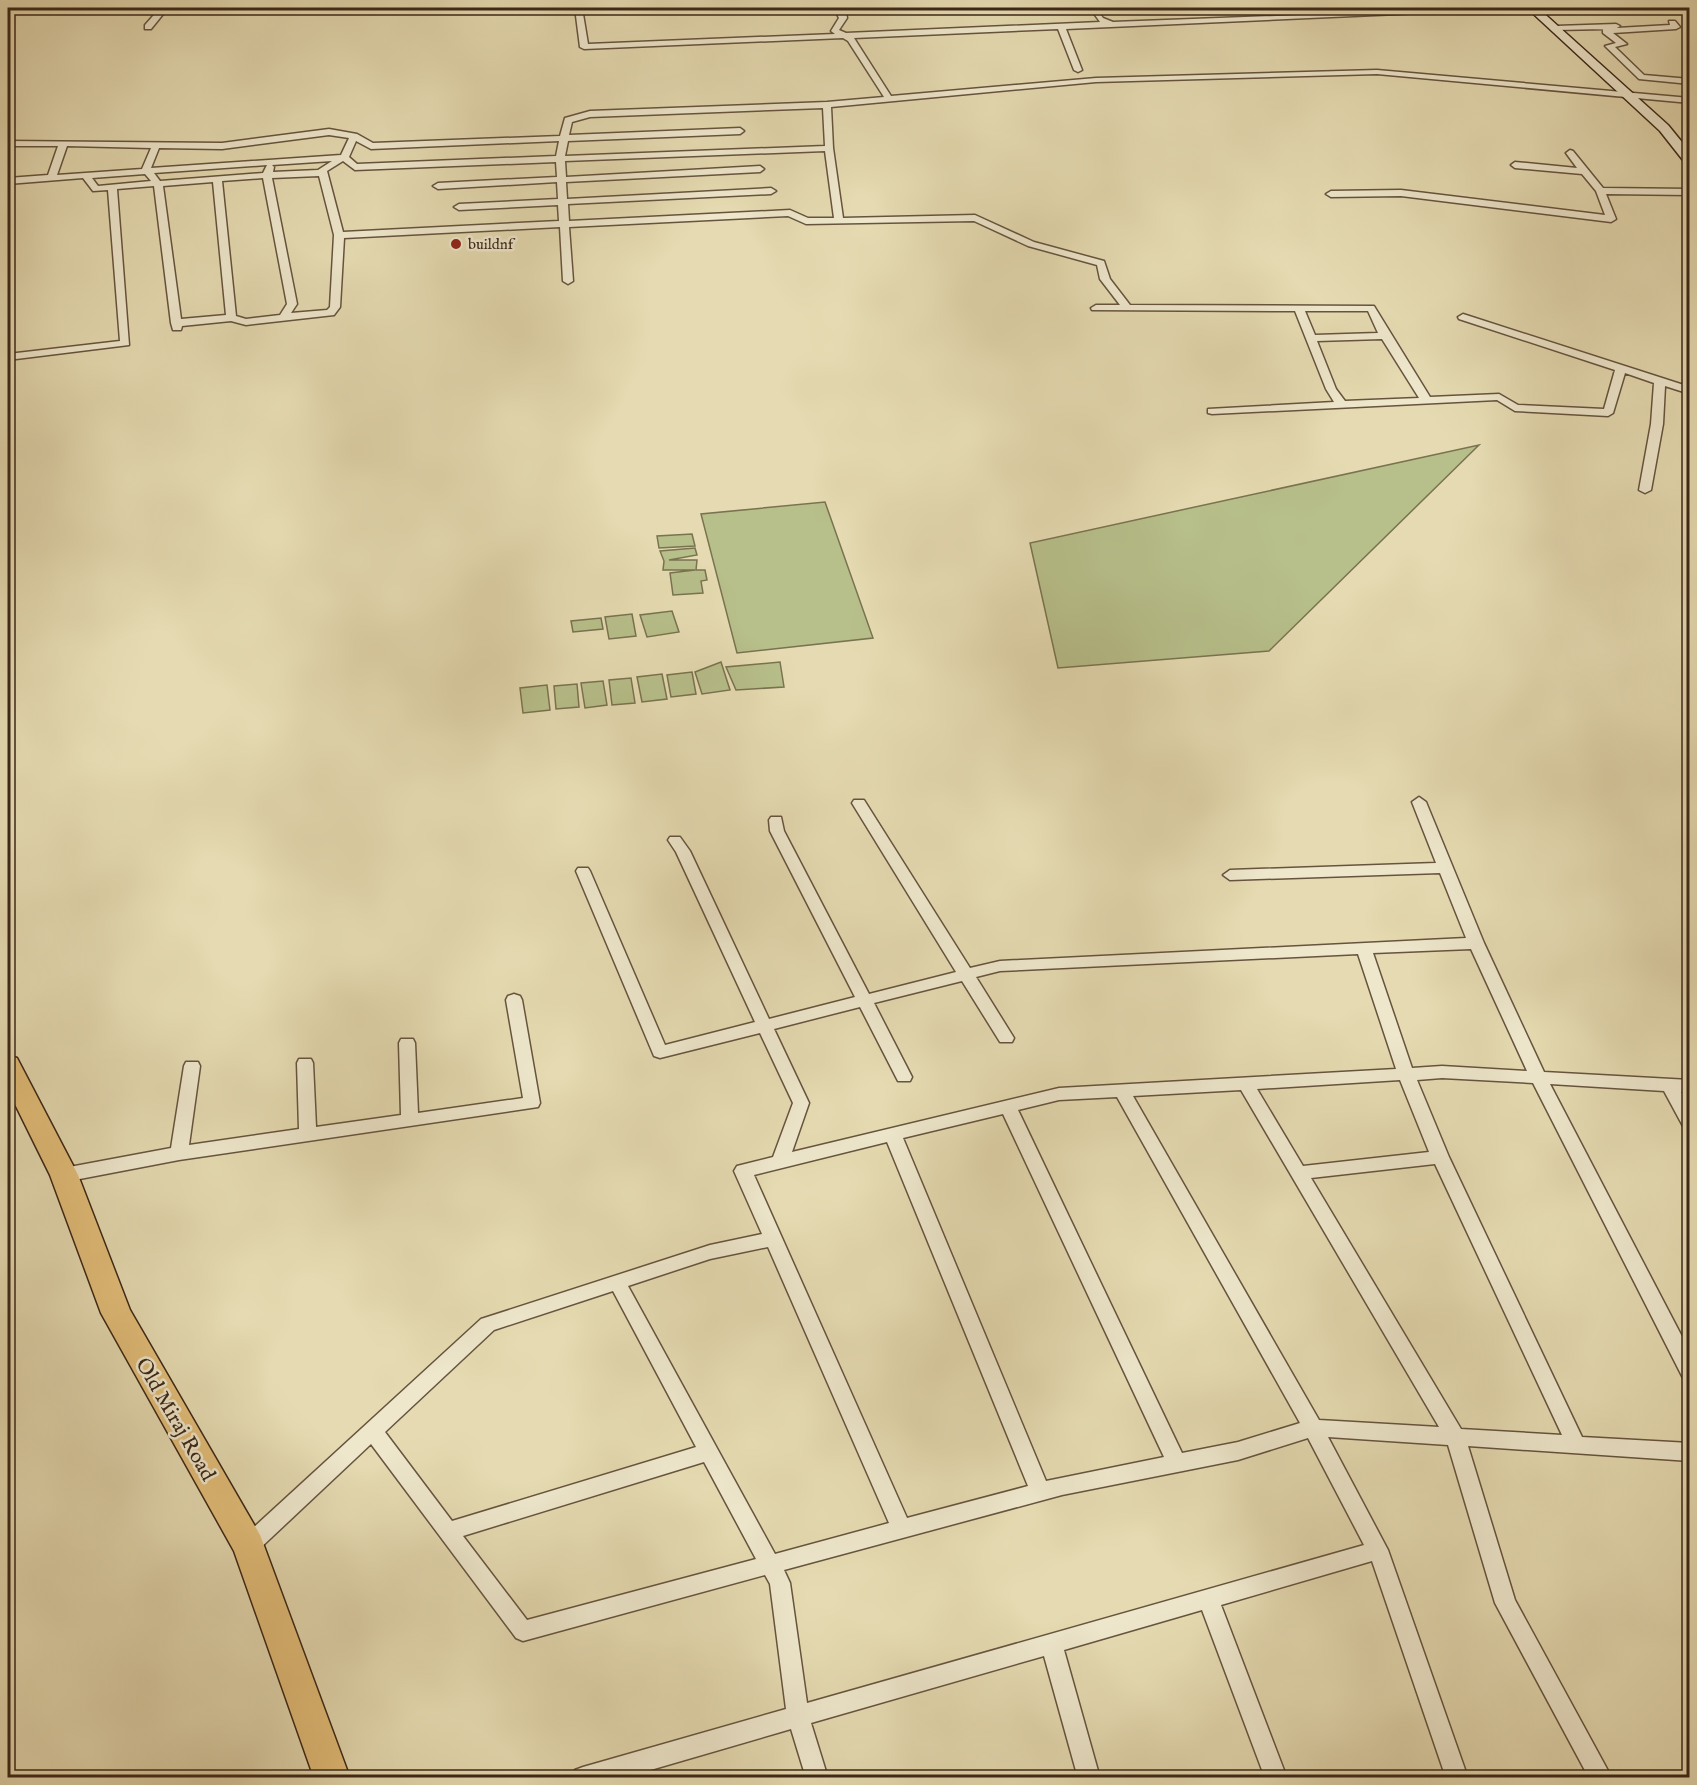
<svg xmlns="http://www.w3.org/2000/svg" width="1697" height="1785" font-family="'IM FELL English',serif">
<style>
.green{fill:#b7bf8a;stroke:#797350;stroke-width:1.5}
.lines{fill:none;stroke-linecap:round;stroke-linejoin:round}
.minor-casing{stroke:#66543e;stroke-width:3}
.secondary-casing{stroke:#3b2717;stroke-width:3}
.primary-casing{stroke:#3b2717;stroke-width:3}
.minor{fill:#eee7cc;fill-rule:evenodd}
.secondary{fill:#eee7cc;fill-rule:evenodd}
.primary{fill:#e2bd78;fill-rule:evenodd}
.poi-dot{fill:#8f2418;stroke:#eee7cc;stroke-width:2}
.labels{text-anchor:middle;stroke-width:5;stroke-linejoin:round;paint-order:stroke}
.far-poi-label{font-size:15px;fill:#3b2717;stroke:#eee7cc;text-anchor:start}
.near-street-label{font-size:21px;fill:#3b2717;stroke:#eee7cc}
</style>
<rect width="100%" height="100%" fill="#e5dab1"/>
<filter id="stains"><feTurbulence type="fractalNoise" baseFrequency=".00333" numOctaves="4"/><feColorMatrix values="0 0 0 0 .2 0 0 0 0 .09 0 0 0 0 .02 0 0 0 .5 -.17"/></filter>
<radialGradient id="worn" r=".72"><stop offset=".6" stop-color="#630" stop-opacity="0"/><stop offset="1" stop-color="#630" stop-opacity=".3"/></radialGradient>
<g class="green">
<path d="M1479 445 1269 651 1058 668 1030 543Z"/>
<path d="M825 502 873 638 737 653 701 514Z"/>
<path d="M692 534 695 546 659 548 657 536Z"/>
<path d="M695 548 697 555 669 560H697L696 570H705L707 580 701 581 703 593 673 595 670 573 695 570H663L664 561 660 551Z"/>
<path d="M672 611 679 632 647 637 640 615Z"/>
<path d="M632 614 636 636 609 639 605 617Z"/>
<path d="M601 618 603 629 573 632 571 621Z"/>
<path d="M721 662 730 690 702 694 695 672Z"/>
<path d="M780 662 784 687 736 690 726 667Z"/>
<path d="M692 672 696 694 671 697 667 675Z"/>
<path d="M662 674 667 699 642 702 637 677Z"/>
<path d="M631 678 635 703 612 705 609 680Z"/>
<path d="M603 681 607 705 585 708 581 683Z"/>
<path d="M577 684 579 707 556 709 554 686Z"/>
<path d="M547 685 550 710 523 713 520 688Z"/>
</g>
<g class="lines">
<g class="minor-casing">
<g id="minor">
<path d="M160 8H168L151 29H145V25Z"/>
<path d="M575 8H582L588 44 835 34 831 31 839 18 834 8H841L846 12 847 18 839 30 846 33 1100 22 1090 8H1096L1103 18 1113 22 1491 8 1488 10 1066 29 1082 70 1078 72 1074 70 1058 29 854 38 891 96 1096 78 1377 70 1690 98V103L1377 74 1096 82 831 107 833 148 843 218 975 215 1034 242 1104 261 1110 279 1130 305 1374 306 1430 397 1499 394 1518 405 1604 409 1615 370 1459 319 1458 317 1463 314 1690 387V394L1665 386 1663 424 1651 490 1645 493 1639 490 1651 424 1654 383 1625 373 1613 413 1608 416 1515 411 1497 400 1212 414 1208 413V409L1334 402 1326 389 1295 311 1092 310 1091 308 1096 305H1120L1100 279 1097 265 1028 246 974 221 806 224 788 216 569 227 573 281 568 284 563 281 560 227 344 238 340 307 334 315 246 325 231 321 182 326 181 330H173L171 323 154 186 117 189 129 345 8 360V354L120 341 108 190 93 191 83 178 8 184V178L48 175 58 146H8V141L222 143 329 129 357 134 373 143 560 136 565 118 590 111 827 102 884 97 848 41 843 38 584 49 580 47ZM823 108 825 146 565 156 568 141 740 134 744 131 740 128 569 135 572 122 590 117ZM329 135 349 138 341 155 151 168 159 148 222 149ZM356 141 371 149 559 141 556 156 357 164 349 157ZM67 146 151 148 142 169 57 175ZM825 151 834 218H808L790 210 569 221 568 204 771 194 776 191 771 188 567 199 566 182 760 172 764 169 760 166 566 177 565 161ZM332 161 318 170 273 172 274 167 272 165ZM343 161 355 170 556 162 557 177 438 183 433 186 438 189 557 182 558 199 459 204 454 207 459 210 558 205 559 221 343 232 327 171ZM267 165 263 173 160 181 154 173ZM145 174 151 181 98 186 92 178ZM319 176 334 235 330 307 327 310 291 313 297 304 272 178ZM263 178 287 304 280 315 246 319 236 316 222 181ZM213 182 226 315 181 319 163 186ZM1305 311H1368L1378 333 1315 335ZM1382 339 1419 398 1345 401 1336 389 1317 341Z"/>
<path d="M1669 21H1675L1680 27 1676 29 1613 33 1627 44 1615 47 1644 75 1690 79V84L1639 79 1605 46 1616 43 1603 33V29H1606L1556 30 1552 28 1556 26 1616 24 1620 26 1617 28 1670 25Z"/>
<path d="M1570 150 1573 151 1603 188 1690 189V195L1606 194 1616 219 1611 222 1401 196 1331 197 1326 194 1331 191 1401 190 1605 215 1596 191 1582 174 1515 168 1511 165 1515 162 1577 168 1566 153Z"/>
<path d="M1419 797 1426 802 1484 943 1544 1072 1690 1080V1092H1681L1690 1107V1129L1684 1128 1664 1091 1550 1084 1690 1352V1380L1683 1378 1533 1083 1442 1078 1417 1080 1449 1157 1582 1437 1690 1443V1461L1468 1446 1515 1600 1612 1778H1589L1495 1603 1448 1445 1328 1437 1388 1550 1468 1778H1446L1372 1561 1221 1605 1287 1778H1265L1202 1610 1064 1650 1100 1778H1078L1044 1656 811 1723 828 1778H806L791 1729 623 1778H572L575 1770 583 1767 786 1709 770 1584 765 1575 523 1641 516 1638 371 1444 255 1553 248 1555 241 1553 238 1546 241 1539 481 1319 710 1245 762 1234 734 1171 737 1166 773 1157 793 1103 760 1033 660 1058 654 1056 576 871 578 868H588L590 871 665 1045 755 1022 676 852 668 840 670 837H680L690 851 769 1019 855 997 770 831 769 820 771 817H781L784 831 869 994 956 972 852 803 854 800H864L970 968 1000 961 1466 938 1440 873 1230 880 1223 875 1230 870 1436 863 1412 802ZM1471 949 1527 1071 1442 1066 1412 1068 1373 953ZM1358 954 1396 1069 1059 1088 792 1152 809 1103 774 1029 860 1007 898 1081H910L912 1077 874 1003 962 981 1000 1042H1012L1014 1038 976 977 1000 971ZM1400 1080 1429 1152 1303 1166 1257 1089ZM1241 1090 1439 1427 1319 1420 1133 1096ZM1117 1097 1300 1423 1238 1442 1182 1453 1018 1110 1059 1100ZM1003 1114 1164 1457 1046 1481 903 1138ZM887 1142 1028 1486 907 1518 754 1175ZM1435 1164 1562 1435 1461 1429 1311 1178ZM768 1247 889 1523 775 1554 628 1286 710 1259ZM613 1291 696 1447 452 1521 385 1432 494 1330ZM1308 1438 1364 1545 807 1703 790 1583 784 1570 1062 1495 1238 1460ZM704 1462 756 1559 527 1620 463 1536Z"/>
<path d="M514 994 520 996 522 1000 540 1103 538 1107 179 1160 64 1182 58 1180 55 1175 58 1170 64 1168 171 1148 184 1066 186 1062H198L200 1066 189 1145 299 1129 297 1063 299 1059H311L313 1063 316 1127 401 1115 399 1043 401 1039H413L415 1043 418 1113 523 1098 506 1000 508 996Z"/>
</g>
</g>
<g class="secondary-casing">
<path id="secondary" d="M1527 8H1538L1668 125 1690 152V165L1686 164 1660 131Z"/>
</g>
<g class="primary-casing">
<path id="primary" d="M8 1055 17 1058 78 1175 130 1310 260 1535 350 1778H314L234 1551 101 1313 50 1175 8 1090Z"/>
</g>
<use href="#minor" class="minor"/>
<use href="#secondary" class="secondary"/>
<use href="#primary" class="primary"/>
</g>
<circle class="poi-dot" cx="456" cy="244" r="6"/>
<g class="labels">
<g class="far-poi-label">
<text x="468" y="249">buildnf</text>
</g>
<g class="near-street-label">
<text transform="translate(176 1419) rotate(60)" y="7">Old Miraj Road</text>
</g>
</g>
<rect width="1697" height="1785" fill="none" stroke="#e5dab1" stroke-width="30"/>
<rect x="9" y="9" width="1679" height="1767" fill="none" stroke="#3b2717" stroke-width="3"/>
<rect x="15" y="15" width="1667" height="1755" fill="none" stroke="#3b2717" stroke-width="1.5"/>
<rect width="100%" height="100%" filter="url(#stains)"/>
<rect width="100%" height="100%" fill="url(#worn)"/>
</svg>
